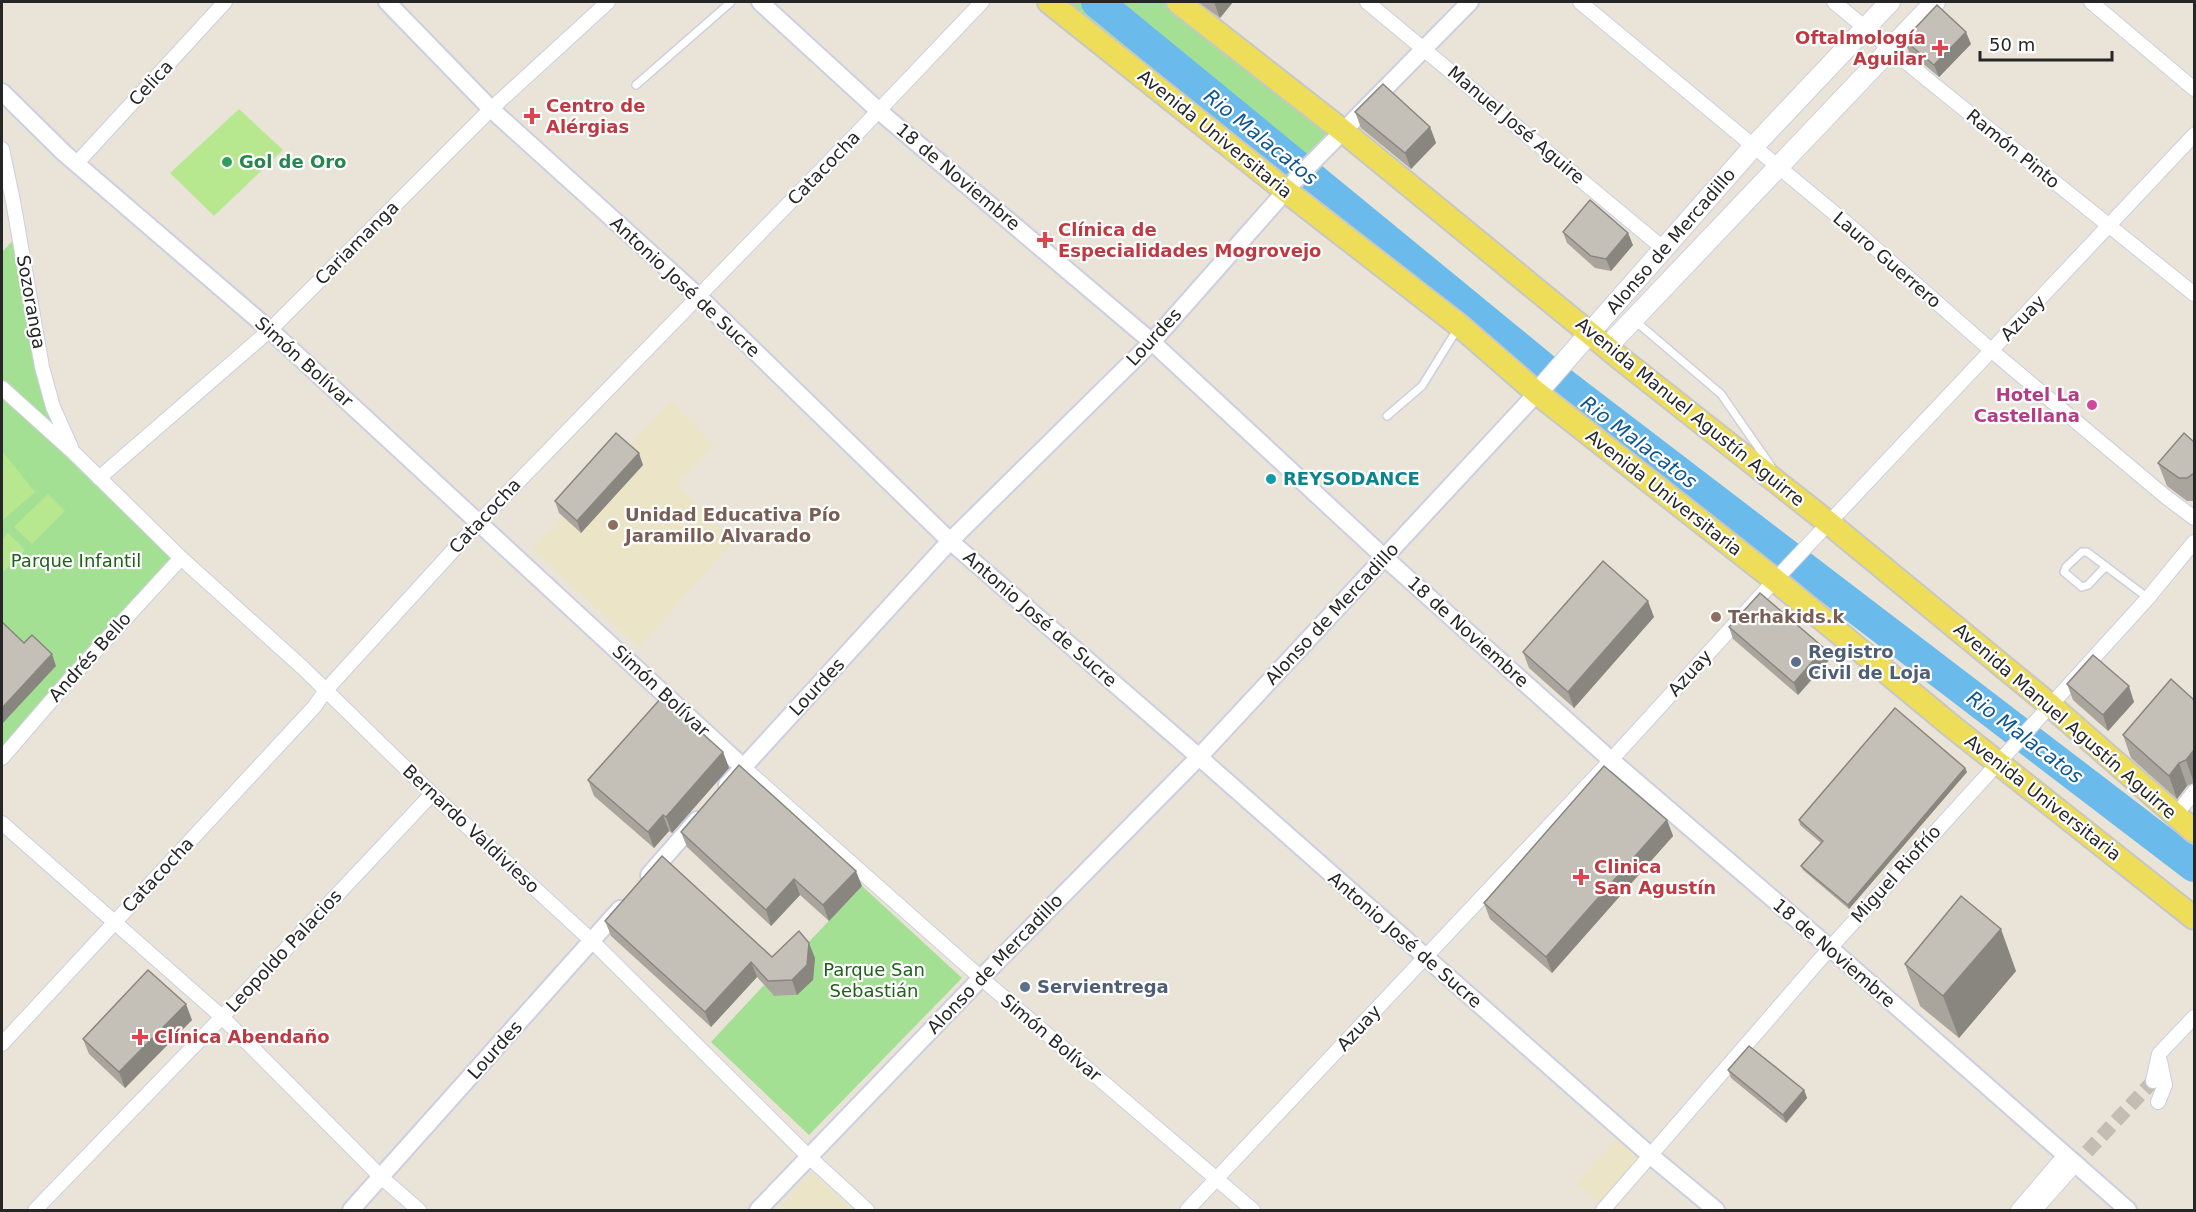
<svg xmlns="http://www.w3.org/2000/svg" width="2196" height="1212" font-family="'DejaVu Sans',sans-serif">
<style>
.education{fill:#ebe4c6}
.green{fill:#a4e093}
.pitch{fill:#b7e88f}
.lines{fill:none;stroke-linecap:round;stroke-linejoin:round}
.river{stroke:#6abaec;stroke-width:32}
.minor-tunnel{stroke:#c2beb4;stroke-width:14;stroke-dasharray:14 7;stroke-linecap:butt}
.service-casing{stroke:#cdcee0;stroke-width:10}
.minor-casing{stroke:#cdcee0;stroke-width:16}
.tertiary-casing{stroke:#cdcee0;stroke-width:20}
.secondary-casing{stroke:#cdcee0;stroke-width:22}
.primary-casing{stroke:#c7c7c7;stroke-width:26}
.service{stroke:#fff;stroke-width:7}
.minor{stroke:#fff;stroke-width:14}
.tertiary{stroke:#fff;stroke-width:16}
.secondary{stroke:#fff;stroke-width:20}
.primary{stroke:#eedd58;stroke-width:22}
.wall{fill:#a9a59d}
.shaded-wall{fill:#898680}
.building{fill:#c4c0b7;stroke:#898680;stroke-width:1.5}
.health-dot{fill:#e0444e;stroke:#fff;stroke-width:2}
.leisure-dot{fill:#2e9e5b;stroke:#fff;stroke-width:2}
.hotel-dot{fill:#d1479c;stroke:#fff;stroke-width:2}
.culture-dot{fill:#0f9aa8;stroke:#fff;stroke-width:2}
.education-dot{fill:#8d6e63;stroke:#fff;stroke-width:2}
.service-dot{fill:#5c6f8a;stroke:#fff;stroke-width:2}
.labels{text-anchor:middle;stroke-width:4.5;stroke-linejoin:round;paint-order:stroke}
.health-label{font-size:18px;font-weight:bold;fill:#be3a42;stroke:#fff;text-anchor:start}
.street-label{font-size:18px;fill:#262626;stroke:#fff}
.leisure-label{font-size:18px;font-weight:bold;fill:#27864d;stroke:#fff;text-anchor:start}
.hotel-label{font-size:18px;font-weight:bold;fill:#b23c85;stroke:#fff;text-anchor:end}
.culture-label{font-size:18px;font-weight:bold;fill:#0d838f;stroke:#fff;text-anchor:start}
.education-label{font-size:18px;font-weight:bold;fill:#785e54;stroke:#fff;text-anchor:start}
.park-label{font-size:18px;fill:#206019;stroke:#fff}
.service-label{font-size:18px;font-weight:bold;fill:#4e5e75;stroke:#fff;text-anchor:start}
.water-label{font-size:20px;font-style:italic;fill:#0e5592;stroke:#fff}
</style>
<rect width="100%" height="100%" fill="#e9e4d7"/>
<g class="education">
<path d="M671 401 713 445 677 485 734 541 639 647 532 549Z"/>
<path d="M1620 1135 1643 1155 1599 1203 1576 1183Z"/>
<path d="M812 1173 854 1210H778Z"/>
</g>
<g class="green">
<path d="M1049 2H1178L1343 131 1286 191Z"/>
<path d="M19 234 42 367 72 451 181 558 2 758V252Z"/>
<path d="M862 886 962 978 809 1135 711 1042 764 985 774 996 797 995 813 980 805 946Z"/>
</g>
<g class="pitch">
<path d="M239 109 283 150 214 216 170 173Z"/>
<path d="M2 451 35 492 2 521Z"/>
<path d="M48 494 65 511 32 544 14 527Z"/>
<path d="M8 533 25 550 2 573V540Z"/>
</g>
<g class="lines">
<path class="river" d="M1097 2 1559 381 2194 866"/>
<path class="minor-tunnel" d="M2073 1167 2153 1081"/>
<g class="service-casing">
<g id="service">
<path d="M636 85 731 2"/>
<path d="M1634 320 1721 394 1771 466"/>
<path d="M1387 416 1422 386 1458 328"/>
<path d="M2106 566 2088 585 2082 587 2064 572 2066 567 2082 552H2087L2148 598"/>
</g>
</g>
<g class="minor-casing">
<g id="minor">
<path d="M1367 2 1664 249"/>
<path d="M1580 2 1851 227 1992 351 2166 497 2194 518"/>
<path d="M1834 2 1928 80 2194 294"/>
<path d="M2091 2 2194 89"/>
<path d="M2 149 13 201 42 367 53 407 71 447"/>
<path d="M76 164 225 2"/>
<path d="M2 388 72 451 181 558 302 667 432 794 592 941 808 1156 867 1210"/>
<path d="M99 478 270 330 491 109 608 2"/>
<path d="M2 758 70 679 181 558"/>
<path d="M743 767 981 978 1253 1210"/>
<path d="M2175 816 2194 792"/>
<path d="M2 823 222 1017 382 1178 419 1210"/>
<path d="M2 1044 315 706 326 690 479 522 866 124 982 2"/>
<path d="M2153 1081 2159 1054 2194 1017"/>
<path d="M2158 1102 2165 1085 2160 1061"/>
<path d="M35 1210 222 1017 432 794"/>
<path d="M1187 1210 1611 760 1775 580 2194 135"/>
<path d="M1603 1210 1830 948 2148 598 2194 542"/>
<path d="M2018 1210 2065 1155"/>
<path d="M2035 1210 2073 1167"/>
</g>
</g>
<g class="tertiary-casing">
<g id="tertiary">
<path d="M387 2 491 109 698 296 950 541 1199 757 1651 1156 1716 1210"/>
<path d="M760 2 879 111 1152 342 1385 558 1611 760 1830 948 2128 1210"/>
<path d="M2 92 64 153 270 330 743 767"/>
<path d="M727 785 950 541 1152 342 1298 177 1470 2"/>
<path d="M649 875 697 820"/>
<path d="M351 1210 620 909"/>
<path d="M758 1210 981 978 1199 757 1537 393"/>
</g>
</g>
<g class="secondary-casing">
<g id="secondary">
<path d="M1607 347 1935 2"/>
<path d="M1537 393 1753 147 1890 2"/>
</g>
</g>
<g class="primary-casing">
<g id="primary">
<path d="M1049 2 1286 191 1460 326 1537 393 1775 580 1954 728 2194 918"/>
<path d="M1178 2 1343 131 1621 359 1830 524 2050 705 2194 831"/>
</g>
</g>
<use href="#service" class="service"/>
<use href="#minor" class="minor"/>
<use href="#tertiary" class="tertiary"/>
<use href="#secondary" class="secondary"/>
<use href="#primary" class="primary"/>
</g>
<g class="wall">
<path d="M1198 2H1233L1220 18Z"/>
<path d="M1904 40 1971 44 1939 77 1909 52Z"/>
<path d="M1355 112 1430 127 1436 143 1411 169 1361 128Z"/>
<path d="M1563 232 1633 245 1611 271 1595 268 1567 243Z"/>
<path d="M2194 442V501H2187L2167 486 2158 463Z"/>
<path d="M643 465 581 533 559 513 555 501Z"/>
<path d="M1654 617 1574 708 1529 668 1523 652Z"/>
<path d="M1729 627 1829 660 1798 695 1733 639Z"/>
<path d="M2067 684 2134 702 2108 731 2073 700Z"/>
<path d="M2194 700V783L2187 786 2177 799 2131 758 2123 735Z"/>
<path d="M723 752 729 768 672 833 669 831 654 848 594 796 588 780Z"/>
<path d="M1965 768 1967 772 1849 909 1803 870 1801 866 1821 843 1800 825 1799 820Z"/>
<path d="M1667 820 1673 836 1552 973 1490 919 1484 903Z"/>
<path d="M681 832 862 886 829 921 800 895 771 926 687 847Z"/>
<path d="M605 921 772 957 815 958 813 980 797 995 774 996 757 977 711 1027 611 936Z"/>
<path d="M1905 964 2016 971 1959 1038 1920 1006Z"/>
<path d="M192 1020 125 1088 89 1054 83 1039Z"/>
<path d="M1728 1070 1804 1090 1807 1098 1786 1123 1731 1078Z"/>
</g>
<g class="shaded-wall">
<path d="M1214 2H1233L1220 18Z"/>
<path d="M1966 32 1971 44 1939 77 1934 65Z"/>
<path d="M1430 127 1436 143 1411 169 1405 153Z"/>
<path d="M1628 233 1633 245 1611 271 1606 259Z"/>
<path d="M639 453 643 465 581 533 577 521Z"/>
<path d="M1648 601 1654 617 1574 708 1568 692Z"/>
<path d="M1824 648 1829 660 1798 695 1794 683Z"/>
<path d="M52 654 56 666 2 724V708Z"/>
<path d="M2129 686 2134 702 2108 731 2103 715Z"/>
<path d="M2194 750V783L2186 760Z"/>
<path d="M723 752 729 768 672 833 666 817Z"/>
<path d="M2179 763 2187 786 2177 799 2169 776Z"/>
<path d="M1965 768 1967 772 1849 909 1848 905Z"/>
<path d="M663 815 669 831 654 848 648 832Z"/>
<path d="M1667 820 1673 836 1552 973 1546 957Z"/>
<path d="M856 871 862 886 829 921 823 905Z"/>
<path d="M794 879 800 895 771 926 766 910Z"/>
<path d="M2001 929 2016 971 1959 1038 1943 996Z"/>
<path d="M809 943 815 958 813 980 797 995 792 980Z"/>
<path d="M751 962 757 977 711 1027 705 1012Z"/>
<path d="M186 1004 192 1020 125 1088 119 1072Z"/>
<path d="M1804 1090 1807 1098 1786 1123 1783 1115Z"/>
</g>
<g class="building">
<path d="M1937 5 1966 32 1934 65 1904 40Z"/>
<path d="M1383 84 1430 127 1405 153 1355 112Z"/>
<path d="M1590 200 1628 233 1606 259 1591 256 1563 232Z"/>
<path d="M616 433 639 453 577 521 555 501Z"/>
<path d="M2184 433 2194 442V473L2187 478H2179L2158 463Z"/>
<path d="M1603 561 1648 601 1568 692 1523 652Z"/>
<path d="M1760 593 1824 648 1794 683 1729 627Z"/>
<path d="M2 622 24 643 32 635 52 654 2 708Z"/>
<path d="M2093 655 2129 686 2103 715 2067 684Z"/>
<path d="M2171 679 2194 700V750L2186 760 2179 763 2169 776 2123 735Z"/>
<path d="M662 697 723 752 666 817 663 815 648 832 588 780Z"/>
<path d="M1895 708 1965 768 1848 905 1801 866 1823 841 1799 820Z"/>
<path d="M739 765 856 871 823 905 794 879 766 910 681 832Z"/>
<path d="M1604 766 1667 820 1546 957 1484 903Z"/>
<path d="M662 856 772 957 799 931 809 943 807 965 792 980 768 981 751 962 705 1012 605 921Z"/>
<path d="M1961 896 2001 929 1943 996 1905 964Z"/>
<path d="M148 970 186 1004 119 1072 83 1039Z"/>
<path d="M1749 1046 1804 1090 1783 1115 1728 1070Z"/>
</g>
<g class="health-dot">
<path d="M1937 39h6v6h6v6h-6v6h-6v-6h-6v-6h6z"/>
<path d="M529 107h6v6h6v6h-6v6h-6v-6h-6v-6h6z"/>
<path d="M1042 231h6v6h6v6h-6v6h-6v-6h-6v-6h6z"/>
<path d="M1578 868h6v6h6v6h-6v6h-6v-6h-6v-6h6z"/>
<path d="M137 1028h6v6h6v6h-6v6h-6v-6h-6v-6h6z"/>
</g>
<circle class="leisure-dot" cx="227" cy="162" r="6"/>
<circle class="hotel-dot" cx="2092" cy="405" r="6"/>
<circle class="culture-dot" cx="1271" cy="479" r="6"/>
<g class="education-dot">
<circle cx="613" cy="525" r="6"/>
<circle cx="1716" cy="617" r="6"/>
</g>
<g class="service-dot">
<circle cx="1796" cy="662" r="6"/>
<circle cx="1025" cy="987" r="6"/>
</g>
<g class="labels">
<g class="health-label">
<text x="1926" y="44" text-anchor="end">Oftalmología<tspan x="1926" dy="21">Aguilar</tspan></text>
<text x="546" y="112">Centro de<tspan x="546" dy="21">Alérgias</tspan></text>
<text x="1058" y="236">Clínica de<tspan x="1058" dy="21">Especialidades Mogrovejo</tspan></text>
<text x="1594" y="873">Clinica<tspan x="1594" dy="21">San Agustín</tspan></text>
<text x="154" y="1043">Clínica Abendaño</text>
</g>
<g class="street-label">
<text transform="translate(151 83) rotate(-47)" y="6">Celica</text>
<text transform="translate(1516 125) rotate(40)" y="6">Manuel José Aguire</text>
<text transform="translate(1215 134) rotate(39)" y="6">Avenida Universitaria</text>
<text transform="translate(2013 149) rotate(39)" y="6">Ramón Pinto</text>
<text transform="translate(824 168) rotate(-46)" y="6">Catacocha</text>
<text transform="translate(958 177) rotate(40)" y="6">18 de Noviembre</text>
<text transform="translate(1671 241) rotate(-49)" y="6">Alonso de Mercadillo</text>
<text transform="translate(357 243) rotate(-45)" y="6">Cariamanga</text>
<text transform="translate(1887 260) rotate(41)" y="6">Lauro Guerrero</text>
<text transform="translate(685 287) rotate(43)" y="6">Antonio José de Sucre</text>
<text transform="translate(31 302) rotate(80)" y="6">Sozoranga</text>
<text transform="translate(2023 318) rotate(-46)" y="6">Azuay</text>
<text transform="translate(1154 337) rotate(-47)" y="6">Lourdes</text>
<text transform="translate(304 362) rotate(42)" y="6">Simón Bolívar</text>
<text transform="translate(1690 412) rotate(39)" y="6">Avenida Manuel Agustín Aguirre</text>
<text transform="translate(1664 493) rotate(38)" y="6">Avenida Universitaria</text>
<text transform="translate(485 516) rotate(-47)" y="6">Catacocha</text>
<text transform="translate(1332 614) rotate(-47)" y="6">Alonso de Mercadillo</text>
<text transform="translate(1040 619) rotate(41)" y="6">Antonio José de Sucre</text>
<text transform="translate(1468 632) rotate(42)" y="6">18 de Noviembre</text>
<text transform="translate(90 657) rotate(-48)" y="6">Andrés Bello</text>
<text transform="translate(1690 673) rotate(-48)" y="6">Azuay</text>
<text transform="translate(817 687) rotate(-47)" y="6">Lourdes</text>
<text transform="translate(661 691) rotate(43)" y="6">Simón Bolívar</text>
<text transform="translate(2065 721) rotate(41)" y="6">Avenida Manuel Agustín Aguirre</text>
<text transform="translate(2043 798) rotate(38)" y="6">Avenida Universitaria</text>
<text transform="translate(471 829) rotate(43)" y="6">Bernardo Valdivieso</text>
<text transform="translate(1896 874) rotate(-48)" y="6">Miguel Riofrío</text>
<text transform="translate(158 875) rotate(-47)" y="6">Catacocha</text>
<text transform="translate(1405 940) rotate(41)" y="6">Antonio José de Sucre</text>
<text transform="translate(284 951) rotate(-47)" y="6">Leopoldo Palacios</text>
<text transform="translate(1834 953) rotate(41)" y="6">18 de Noviembre</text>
<text transform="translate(995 964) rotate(-46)" y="6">Alonso de Mercadillo</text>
<text transform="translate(1359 1028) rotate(-47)" y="6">Azuay</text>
<text transform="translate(1051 1038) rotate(40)" y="6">Simón Bolívar</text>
<text transform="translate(495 1050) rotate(-48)" y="6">Lourdes</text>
</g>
<g class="leisure-label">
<text x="239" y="168">Gol de Oro</text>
</g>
<g class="hotel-label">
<text x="2080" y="401">Hotel La<tspan x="2080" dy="21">Castellana</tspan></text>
</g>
<g class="culture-label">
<text x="1283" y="485">REYSODANCE</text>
</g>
<g class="education-label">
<text x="625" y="521">Unidad Educativa Pío<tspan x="625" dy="21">Jaramillo Alvarado</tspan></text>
<text x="1728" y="623">Terhakids.k</text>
</g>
<g class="park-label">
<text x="76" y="567">Parque Infantil</text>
<text x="874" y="976">Parque San<tspan x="874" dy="21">Sebastián</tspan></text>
</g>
<g class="service-label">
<text x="1808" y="658">Registro<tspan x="1808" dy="21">Civil de Loja</tspan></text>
<text x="1037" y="993">Servientrega</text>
</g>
<g class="water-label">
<text transform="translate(1261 137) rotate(39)" y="7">Rio Malacatos</text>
<text transform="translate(1639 442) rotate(37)" y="7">Rio Malacatos</text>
<text transform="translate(2025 737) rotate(37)" y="7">Rio Malacatos</text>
</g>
</g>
<rect width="2196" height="1212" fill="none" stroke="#262626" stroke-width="6"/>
<path d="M1980 51v9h132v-9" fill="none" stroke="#262626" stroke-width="3"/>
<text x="1989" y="51" font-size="18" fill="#262626" stroke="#ffffff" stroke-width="4.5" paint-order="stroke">50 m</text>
</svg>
